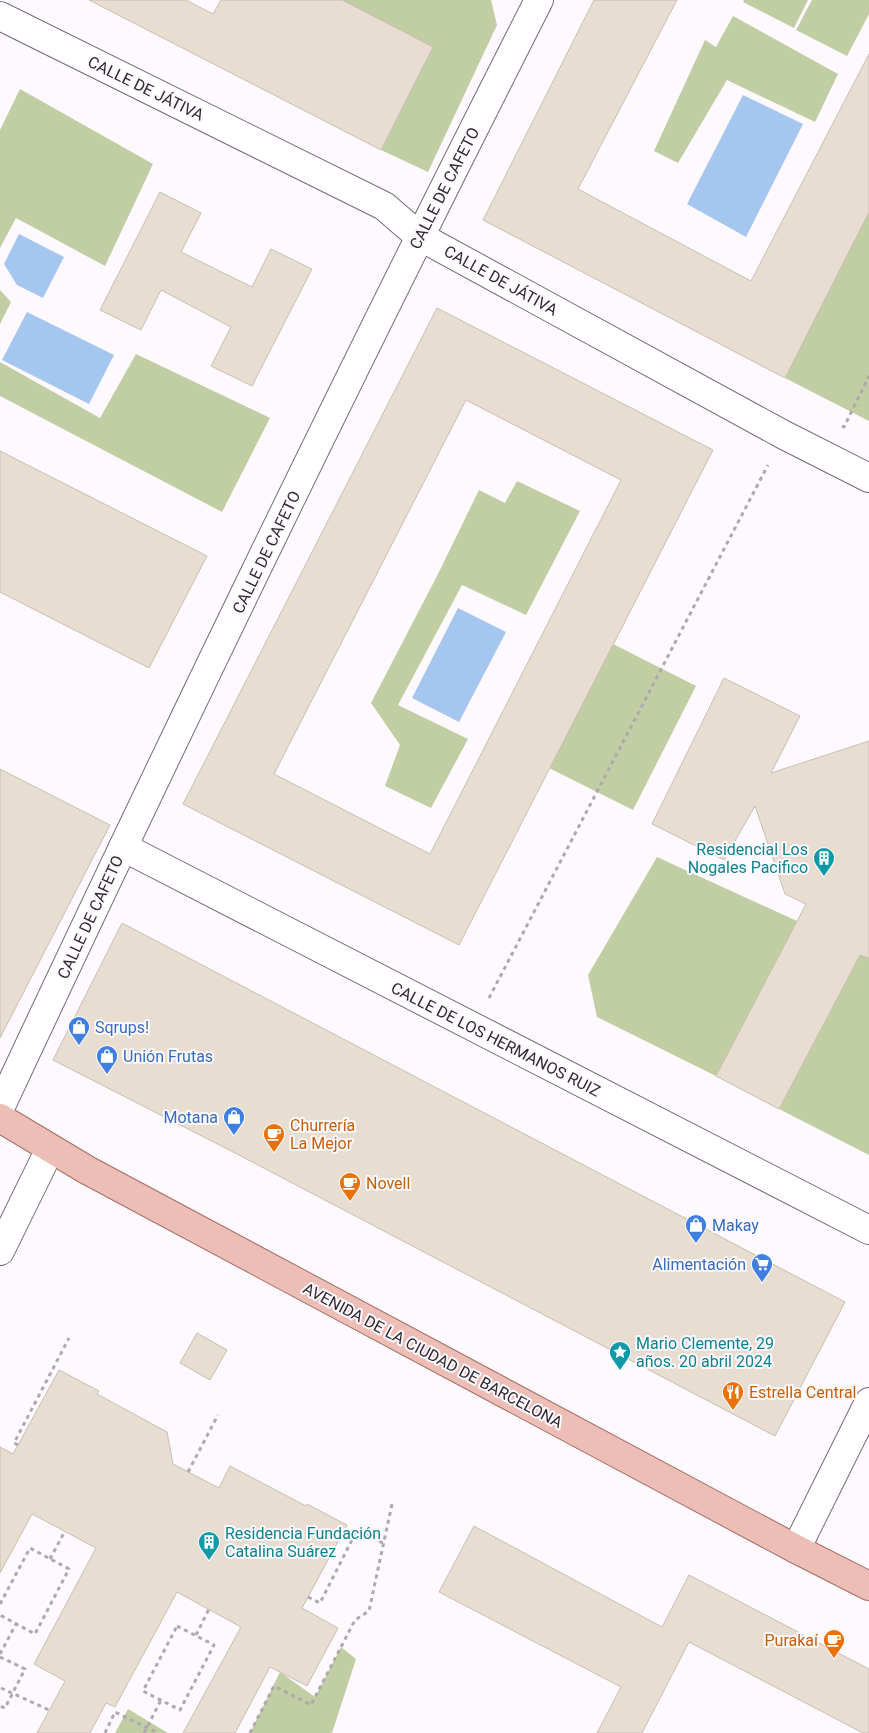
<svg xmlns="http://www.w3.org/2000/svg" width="869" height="1733" font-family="Roboto,sans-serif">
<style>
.green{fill:#c1cda2}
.water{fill:#a5c6ee}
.building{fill:#e7ddd0;stroke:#c8bfb2;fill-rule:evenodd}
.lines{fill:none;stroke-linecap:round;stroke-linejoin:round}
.street-casing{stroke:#746b77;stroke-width:30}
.primary-casing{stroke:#a26e67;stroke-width:30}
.path{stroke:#ada9ae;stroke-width:3;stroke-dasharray:4 4;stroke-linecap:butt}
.street{stroke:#fff;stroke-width:28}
.primary{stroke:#ecbeb6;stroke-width:28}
.labels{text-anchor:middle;stroke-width:4;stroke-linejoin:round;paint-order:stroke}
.street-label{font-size:16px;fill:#2e2a2f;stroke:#fdf9fe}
.culture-label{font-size:16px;fill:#0d838f;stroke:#fdf9fe;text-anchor:start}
.shop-label{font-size:16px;fill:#366cbe;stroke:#fdf9fe;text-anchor:start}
.food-label{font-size:16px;fill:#c56008;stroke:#fdf9fe;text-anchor:start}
</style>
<rect width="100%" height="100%" fill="#fdf9fe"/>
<g class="green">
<path d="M342 0H491L497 25 428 172 381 150 433 47Z"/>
<path d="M744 0H808L794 28 743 2Z"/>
<path d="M812 0H869V14L847 56 796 30Z"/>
<path d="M733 16 838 74 815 122 727 80 678 163 654 151 705 40 716 47Z"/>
<path d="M20 89 153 164 105 266 16 218 0 248V130Z"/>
<path d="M869 212V421L785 378Z"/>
<path d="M0 290 11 302 0 324Z"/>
<path d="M136 354 270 418 222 512 0 396V362L100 418Z"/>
<path d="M517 481 580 511 526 615 462 585 398 705 468 739 431 808 385 786 400 745 371 703 438 574 479 490 505 503Z"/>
<path d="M613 644 696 686 633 810 549 768Z"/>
<path d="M657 857 797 921 720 1078 597 1017 588 975Z"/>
<path d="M860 955 869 958V1155L779 1109Z"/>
<path d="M341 1647 356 1659 332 1733H250L280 1672 315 1697Z"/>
<path d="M128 1709 168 1733H115Z"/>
</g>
<g class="water">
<path d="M743 95 803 124 746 237 687 204Z"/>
<path d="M19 234 64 257 43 298 17 285 4 264Z"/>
<path d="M27 312 114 355 89 404 2 360Z"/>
<path d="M458 608 506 632 459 722 412 698Z"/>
</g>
<g class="building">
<path d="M89 0H186L213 14 221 0H342L433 47 381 150Z"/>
<path d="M594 0H677L578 189 751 281 869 54V212L785 378 483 220Z"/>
<path d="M160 192 201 213 181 252 252 287 271 249 312 269 252 386 211 366 231 327 161 290 141 330 100 310Z"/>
<path d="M437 308 713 450 459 945 183 804ZM466 400 621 480 430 854 274 774Z"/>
<path d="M0 451 207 556 149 668 0 592Z"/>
<path d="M724 678 800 716 771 773 869 741V958L860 955 779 1109 716 1076 806 904 785 894 755 806 724 860 652 824Z"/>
<path d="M0 769 110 825 0 1038Z"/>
<path d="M122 923 845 1302 775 1436 235 1153 53 1060Z"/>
<path d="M197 1333 227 1350 210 1380 180 1363Z"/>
<path d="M59 1370 99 1391 97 1394 167 1432 173 1464 219 1488 230 1466 306 1506 307 1504 347 1525 302 1608 338 1628 307 1686 270 1667 235 1733H183L241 1627 177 1592 115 1707 106 1703 90 1733H37L65 1681 34 1664 96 1548 32 1514 0 1573V1447L13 1454Z"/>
<path d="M474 1526 662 1627 689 1575 869 1669V1733H863L689 1642 642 1733H597L621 1687 439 1592Z"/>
</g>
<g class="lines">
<g class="street-casing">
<g id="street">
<path d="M0 16 384 206 419 236 784 435 869 478"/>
<path d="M123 847 869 1230"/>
<path d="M0 1108C174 736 353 366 539 0"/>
<path d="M0 1251 50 1149"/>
<path d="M796 1549 869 1402"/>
</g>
</g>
<g class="primary-casing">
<path id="primary" d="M0 1118 87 1170 796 1549 869 1586"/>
</g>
<g class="path">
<path d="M842 426 844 427 869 376"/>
<path d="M489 998 768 465"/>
<path d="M18 1445 14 1443 69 1338"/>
<path d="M188 1472 218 1415"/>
<path d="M50 1559 65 1531"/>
<path d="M308 1597 320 1603 357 1530 383 1543"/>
<path d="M0 1604 30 1548 69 1569 35 1634 0 1615"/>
<path d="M177 1626 214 1645 180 1710 143 1691Z"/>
<path d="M196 1635 209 1609"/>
<path d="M0 1654 16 1624"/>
<path d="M0 1657 25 1669 5 1708 0 1706"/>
<path d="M1 1688 49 1710"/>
<path d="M105 1733 115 1712 158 1733"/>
<path d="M144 1733 161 1700"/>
<path d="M250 1733 274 1686 311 1705 355 1620 369 1611 392 1504"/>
</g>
<use href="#street" class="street"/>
<use href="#primary" class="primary"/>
</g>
<defs>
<g id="building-pin" transform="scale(1.125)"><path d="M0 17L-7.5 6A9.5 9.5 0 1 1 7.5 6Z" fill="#0f9aa8" stroke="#fdf9fe"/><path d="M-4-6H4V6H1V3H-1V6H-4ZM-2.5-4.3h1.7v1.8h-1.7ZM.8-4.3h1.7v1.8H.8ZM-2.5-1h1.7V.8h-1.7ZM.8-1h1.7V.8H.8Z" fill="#fff"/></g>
<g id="shop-pin" transform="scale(1.125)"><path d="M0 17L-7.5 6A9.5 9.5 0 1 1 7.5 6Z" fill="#3f7fe0" stroke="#fdf9fe"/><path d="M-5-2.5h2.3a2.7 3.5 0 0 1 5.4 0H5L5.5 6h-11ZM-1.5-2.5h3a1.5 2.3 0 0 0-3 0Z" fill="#fff"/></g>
<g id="cafe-pin" transform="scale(1.125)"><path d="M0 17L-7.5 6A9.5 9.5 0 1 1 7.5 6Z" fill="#e8710a" stroke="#fdf9fe"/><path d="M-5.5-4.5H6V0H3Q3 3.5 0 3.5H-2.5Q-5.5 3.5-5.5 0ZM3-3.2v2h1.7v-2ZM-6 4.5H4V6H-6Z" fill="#fff"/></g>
<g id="supermarket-pin" transform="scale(1.125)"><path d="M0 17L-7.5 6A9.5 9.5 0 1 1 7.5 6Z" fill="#3f7fe0" stroke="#fdf9fe"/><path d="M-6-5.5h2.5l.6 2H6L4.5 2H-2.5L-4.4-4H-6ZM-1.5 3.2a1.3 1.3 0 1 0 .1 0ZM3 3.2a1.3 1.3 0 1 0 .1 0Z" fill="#fff"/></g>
<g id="sight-pin" transform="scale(1.125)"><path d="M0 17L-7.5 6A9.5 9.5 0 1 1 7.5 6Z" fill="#0f9aa8" stroke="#fdf9fe"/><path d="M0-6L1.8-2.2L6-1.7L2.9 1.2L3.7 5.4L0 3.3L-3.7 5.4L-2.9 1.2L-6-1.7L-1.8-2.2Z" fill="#fff"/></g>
<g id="restaurant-pin" transform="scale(1.125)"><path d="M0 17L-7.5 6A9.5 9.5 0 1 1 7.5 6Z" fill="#e8710a" stroke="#fdf9fe"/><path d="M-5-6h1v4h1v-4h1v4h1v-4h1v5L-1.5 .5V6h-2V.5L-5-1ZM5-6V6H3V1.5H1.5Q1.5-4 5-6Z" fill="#fff"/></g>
</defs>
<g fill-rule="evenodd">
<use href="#building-pin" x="824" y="858"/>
<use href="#shop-pin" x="79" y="1027"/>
<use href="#shop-pin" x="107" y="1056"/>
<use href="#shop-pin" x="234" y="1117"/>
<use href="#cafe-pin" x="274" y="1134"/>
<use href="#cafe-pin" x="350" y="1183"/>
<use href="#shop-pin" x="696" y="1225"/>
<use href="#supermarket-pin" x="762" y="1264"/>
<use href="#sight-pin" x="620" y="1352"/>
<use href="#restaurant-pin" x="733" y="1392"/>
<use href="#building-pin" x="209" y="1542"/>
<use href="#cafe-pin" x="834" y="1640"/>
</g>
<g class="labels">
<g class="street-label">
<text transform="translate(146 88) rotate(26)" y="6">CALLE DE JÁTIVA</text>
<text transform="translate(444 188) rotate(-63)" y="6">CALLE DE CAFETO</text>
<text transform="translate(501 280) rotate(29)" y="6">CALLE DE JÁTIVA</text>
<text transform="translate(266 552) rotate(-64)" y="6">CALLE DE CAFETO</text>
<text transform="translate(90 917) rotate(-65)" y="6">CALLE DE CAFETO</text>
<text transform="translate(496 1039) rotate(27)" y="6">CALLE DE LOS HERMANOS RUIZ</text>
<text transform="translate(433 1355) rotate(28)" y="6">AVENIDA DE LA CIUDAD DE BARCELONA</text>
</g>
<g class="culture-label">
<text x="808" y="855" text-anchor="end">Residencial Los<tspan x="808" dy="18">Nogales Pacifico</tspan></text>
<text x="636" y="1349">Mario Clemente, 29<tspan x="636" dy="18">años. 20 abril 2024</tspan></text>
<text x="225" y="1539">Residencia Fundación<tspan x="225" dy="18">Catalina Suárez</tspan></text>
</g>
<g class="shop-label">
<text x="95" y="1033">Sqrups!</text>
<text x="123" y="1062">Unión Frutas</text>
<text x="218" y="1123" text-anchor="end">Motana</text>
<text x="712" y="1231">Makay</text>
<text x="746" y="1270" text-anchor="end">Alimentación</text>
</g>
<g class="food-label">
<text x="290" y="1131">Churrería<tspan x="290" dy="18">La Mejor</tspan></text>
<text x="366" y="1189">Novell</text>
<text x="749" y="1398">Estrella Central</text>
<text x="818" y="1646" text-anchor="end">Purakaí</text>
</g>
</g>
</svg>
